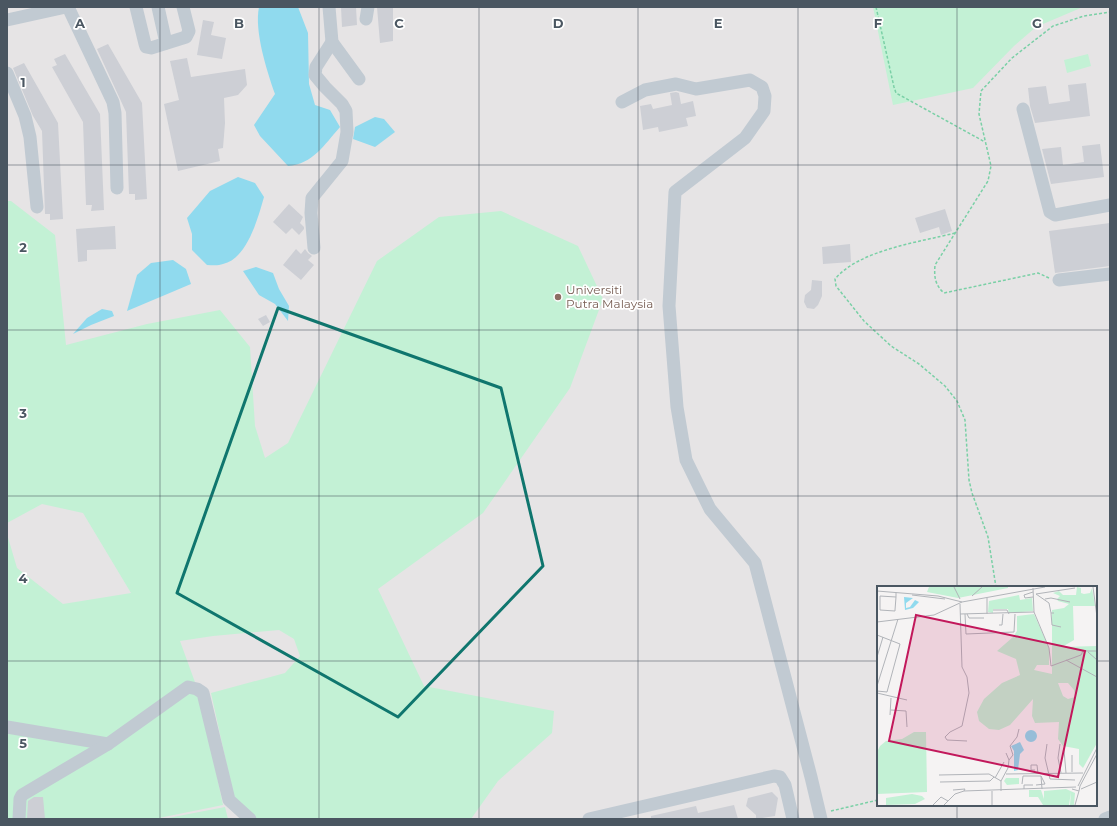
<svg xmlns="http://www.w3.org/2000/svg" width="1117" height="826" font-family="Montserrat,sans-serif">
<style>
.education{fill:#e6e4e5;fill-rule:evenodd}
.green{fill:#c3f1d5}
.water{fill:#90daee}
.building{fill:#cdcfd5}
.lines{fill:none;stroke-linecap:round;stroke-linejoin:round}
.path{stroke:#7ad0a6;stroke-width:1.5;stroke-dasharray:3 2;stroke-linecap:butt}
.minor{stroke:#c1cad2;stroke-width:13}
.marked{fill:none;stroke:#0f766e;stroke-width:3;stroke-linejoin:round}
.grid{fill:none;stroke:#4a5661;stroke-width:1;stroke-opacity:0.55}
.education-dot{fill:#8d6e63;stroke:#fff;stroke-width:1.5}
.labels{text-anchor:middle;stroke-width:3.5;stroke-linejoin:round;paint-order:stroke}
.education-label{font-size:12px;fill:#785e54;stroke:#fff;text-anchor:start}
.inset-road{fill:none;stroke:#b1b4b9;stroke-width:1}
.view{fill:#c2185b;fill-opacity:0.15;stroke:#c2185b;stroke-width:2}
.inset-edge{fill:none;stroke:#4a5661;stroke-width:2}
.grid-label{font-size:13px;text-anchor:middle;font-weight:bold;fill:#4a5661;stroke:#fff;stroke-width:3.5;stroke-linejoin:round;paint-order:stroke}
</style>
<rect width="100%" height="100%" fill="#f5f3f3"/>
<path class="education" d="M7 7H1110V819H7ZM878 587H1096V805H878Z"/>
<g class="green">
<path d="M873 7H1083L1036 27 1014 46 973 88 893 105Z"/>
<path d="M1088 54 1091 66 1067 73 1064 60Z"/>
<path d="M7 201H11L55 235 66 345 147 324 220 310 250 347 255 426 265 458 288 443 377 261 439 217 501 211 578 246 603 299 570 388 483 513 378 589 424 686 554 711 552 733 498 781 471 819H254L234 798 211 693 285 673 300 656 294 639 279 630 213 636 180 641 200 696 223 805 154 819H7V534L17 568 63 604 131 593 83 513 42 504 7 523Z"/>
<path d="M225 807 228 819H163Z"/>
</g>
<g class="water">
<path d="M259 7H298L308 33 309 84 315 105 330 110 340 127C324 145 313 164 288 166L260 136 254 125 275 94C267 71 254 31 259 7Z"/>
<path d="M375 117 384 119 395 132 375 147 353 139 355 127Z"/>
<path d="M238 177 255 183 264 197C258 218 247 259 223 264 218 266 212 265 207 265L192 250V234L187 218 210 191Z"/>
<path d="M173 260 186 269 191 284 127 311 137 275 151 263Z"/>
<path d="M256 267 273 273 279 289 289 306 288 321 275 304 259 295 243 271Z"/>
<path d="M102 309 112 311 114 316 91 325 73 334 87 318Z"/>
</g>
<g class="building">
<path d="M341 7H356L357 25 342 27Z"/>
<path d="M377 7H393V41L380 43Z"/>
<path d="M203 20 214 22 211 35 226 38 222 59 197 55Z"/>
<path d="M108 44 142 103 147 199 135 200V194H129L126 112 97 49Z"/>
<path d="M65 54 100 114 104 210 91 211 92 205H86L83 122 52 67 57 65 54 59Z"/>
<path d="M187 58 191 77 245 69 247 85 238 95 224 98 225 123 223 148 218 149 220 161 178 171 164 104 179 100 170 61Z"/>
<path d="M24 63 58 123 63 219 50 220V214H45L42 131 33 116 13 68Z"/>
<path d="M1086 83 1090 116 1035 123 1030 106 1028 88 1046 86 1049 104 1070 101 1068 85Z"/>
<path d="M676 92 679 93 681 104 693 101 696 116 686 118 688 126 659 132 658 127 643 130 640 106 651 104 653 109 672 105 670 93Z"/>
<path d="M1100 144 1104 177 1051 184 1042 149 1061 147 1063 165 1084 162 1082 146Z"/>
<path d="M289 204 303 217 300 223 304 227V229L299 235 292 228 286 234 273 222Z"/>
<path d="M945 209 952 231 941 235 939 227 920 233 915 218Z"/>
<path d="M1110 223V266L1055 273 1049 231Z"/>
<path d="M115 226 116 249 87 250V261L78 262 76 229Z"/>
<path d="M850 244 851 262 823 264 822 247Z"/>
<path d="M296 249 301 254 305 249 308 253 312 256 308 260 314 265 301 280 283 265Z"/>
<path d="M812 280 822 281V296L818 305 814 309 807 308 804 302 805 295 811 290Z"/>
<path d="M266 315 270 322 263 326 258 319Z"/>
<path d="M772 792 778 798 775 816 756 819V815L746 806 748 798Z"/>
<path d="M34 797H43L45 819H27L28 801Z"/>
<path d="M734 805 738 819H651V816L696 806 698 813Z"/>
</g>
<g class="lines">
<g class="path">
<path d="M876 7 894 87 896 93 985 142"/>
<path d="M955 233C920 242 859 250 835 279L836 286 864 321 891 346 919 364 945 386 957 401 965 420 969 480 972 493 988 537 996 587"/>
<path d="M1049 278 1038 273 1029 275 944 293C935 285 934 277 935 265L988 181 991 166 979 114 981 91 1012 58 1053 26 1084 16 1110 12"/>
<path d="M831 811 878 800"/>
</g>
<g class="minor">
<path d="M68 7 113 102 115 113 117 188"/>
<path d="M136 7 145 44 146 47 151 48 186 37 189 31 183 7"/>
<path d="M158 7 166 43"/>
<path d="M329 7 332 42 359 79"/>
<path d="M366 19 368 7"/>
<path d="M7 20 66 7"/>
<path d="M7 73 25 116 30 137 37 207"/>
<path d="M622 102 645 90 676 84 696 89 750 80 762 87 765 96 764 111 745 138 675 192 669 306 677 407 686 460 710 509 755 563 811 777 821 819"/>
<path d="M1023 109 1050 212 1055 215 1110 205"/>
<path d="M314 248 311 213 312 198 342 161 347 132 346 111 342 104 325 87 315 75 316 67 332 42"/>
<path d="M1059 280 1110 274"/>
<path d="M7 727 108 744"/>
<path d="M19 819 20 799 22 795 108 744 188 687 197 689 203 693 229 800 250 819"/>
<path d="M589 819 774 776 780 777 785 785 793 819"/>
<path d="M1105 819 1110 817"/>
</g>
</g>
<path class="marked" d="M278 308 501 388 543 566 398 717 177 593Z"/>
<path class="grid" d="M160 7V819M319 7V819M479 7V819M638 7V819M798 7V819M957 7V587M7 165H1110M7 330H1110M7 496H1110M7 661H878M1096 661H1110M957 805V819"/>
<circle class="education-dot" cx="558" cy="297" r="4"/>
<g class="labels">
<g class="education-label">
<text x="566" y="294">Universiti<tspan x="566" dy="14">Putra Malaysia</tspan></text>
</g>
</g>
<g transform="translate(877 586)">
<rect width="220" height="220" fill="#f5f3f3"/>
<path d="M52 1H131V2L81 12 50 6ZM200 1 204 2V7L207 8 213 7 215 2 218 20H196L197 54 185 61 220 60V157L206 182 202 178V163L186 160 181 153 182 136 158 137 155 130 156 113 133 139 122 144 112 143 102 135 100 126 107 113 125 97 143 89 139 73 120 65 136 51 140 45V30L157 28 172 62V79H160L157 84 175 88V24L187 22 192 18 181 15 180 13 183 10 176 7 182 5 186 9H199ZM181 97H191L197 104 198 111 191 113 186 110ZM142 9 143 14 155 12 156 25 132 27 131 23H116V27L111 26 112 15ZM37 146H49L50 206 0 208V166L3 160 9 155 25 153ZM129 192H142V198L130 199 127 195ZM189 203 198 207 197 219H193L194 206 192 219H166L161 211H152V204H164L167 213V205ZM35 208 45 210 48 213 38 218 9 219V212Z" fill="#c3f1d5" fill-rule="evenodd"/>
<path d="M27 11 36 12 29 17V22L33 21 38 14 42 16 36 22 28 24ZM148 150a6 6 0 1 1 12 0a6 6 0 1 1-12 0ZM143 156 147 164 143 168 141 184 137 185V165L134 160Z" fill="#90daee"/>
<path class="inset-road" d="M77 1 83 13M216 1 220 31M156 2 157 26 172 62 174 80 204 69 206 65H220M0 5 61 10 85 16 57 29 0 36M156 6 147 9 148 12 156 11M159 8 198 2M159 8 172 17 174 27H177M35 9 68 13M95 10 105 1M19 11 3 10V24L18 25V24L19 11V6M168 13 174 12 193 16M85 16 168 1M83 18 85 81 90 91 92 107 85 140 73 146 68 151 70 154 90 155M116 24H130L132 28M174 27 175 39 184 41M83 28 157 26M88 28 89 48 137 46 138 28M90 28 92 32H107M110 28V12M122 39H125L126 28M0 49 23 58 10 106 0 105M211 66 220 74M0 71 6 51M189 74 220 91M0 100 21 33M0 107 30 114M14 124 29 125 30 141M13 129 14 112M170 158 168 172 173 193 198 194M183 158 181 172 184 187M187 164 189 187M132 174 136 169 133 160 140 151 142 143M158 184H154V179H160L161 188M195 186V169M129 188 206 187M62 189 112 188 124 195M118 192 127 176M63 196 113 195 117 191M145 198 146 190H164L165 203M159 199 168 198 164 190M201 200 220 162M203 200 220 168M147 203V199H156M195 203 202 205 203 200M204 203 220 196M76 204 88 203 87 205M115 205V219M124 205V195L131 182 132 174 129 167M56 219 64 211 71 215M67 219 78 208 87 205 199 201M198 219 202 205"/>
<path class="view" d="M39 29 208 65 181 191 12 155Z"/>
<rect width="220" height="220" class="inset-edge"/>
</g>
<g class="grid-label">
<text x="80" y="28">A</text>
<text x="239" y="28">B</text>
<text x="399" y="28">C</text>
<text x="558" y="28">D</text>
<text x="718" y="28">E</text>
<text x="878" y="28">F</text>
<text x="1037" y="28">G</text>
<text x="23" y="87">1</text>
<text x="23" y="252">2</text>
<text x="23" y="418">3</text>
<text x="23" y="583">4</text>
<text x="23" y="748">5</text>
</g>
<rect width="1117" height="826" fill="none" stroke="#4a5661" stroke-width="16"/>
</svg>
